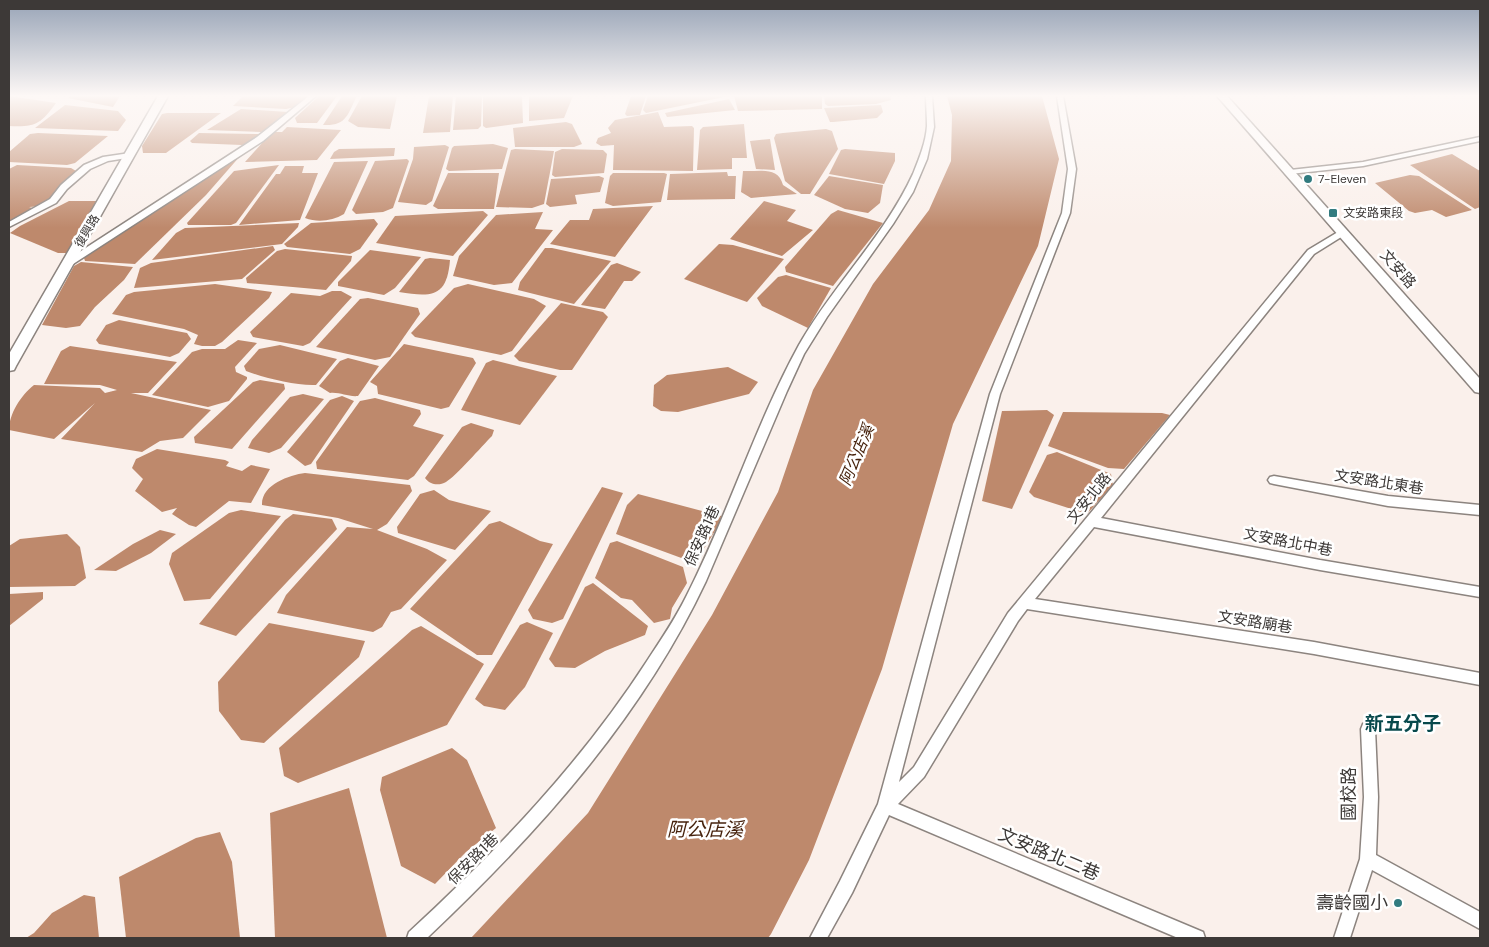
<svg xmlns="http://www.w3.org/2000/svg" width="1489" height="947" font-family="'DM Sans','Noto Sans TC',sans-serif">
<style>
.water{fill:#be896c}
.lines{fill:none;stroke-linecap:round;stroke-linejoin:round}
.street-casing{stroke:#8c847f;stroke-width:3}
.secondary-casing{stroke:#8c847f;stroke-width:3}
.street{fill:#fff;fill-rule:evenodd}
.secondary{fill:#fff;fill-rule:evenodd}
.poi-dot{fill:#327b7f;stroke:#fff;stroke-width:2}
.labels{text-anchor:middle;stroke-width:5;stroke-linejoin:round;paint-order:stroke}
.far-poi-label{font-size:12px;fill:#3d3937;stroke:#fff;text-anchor:start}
.far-street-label{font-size:12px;fill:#3d3937;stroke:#fff}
.street-label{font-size:15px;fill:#3d3937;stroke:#fff}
.water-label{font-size:16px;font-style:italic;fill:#46220c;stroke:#fff}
.near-street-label{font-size:18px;fill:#3d3937;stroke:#fff}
.near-poi-label{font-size:18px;fill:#3d3937;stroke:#fff;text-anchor:end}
.near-neighbourhood-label{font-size:19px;font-weight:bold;fill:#08494c;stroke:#fff}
.near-water-label{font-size:19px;font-style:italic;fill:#46220c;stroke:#fff}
</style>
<rect width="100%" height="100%" fill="#faf0eb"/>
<g class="water">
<path d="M9 96 56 103C40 125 35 127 9 126Z"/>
<path d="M71 96H120L113 107 68 98Z"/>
<path d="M243 96H309L296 107 286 109 233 106Z"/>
<path d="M319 96H337L317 123H297L295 118Z"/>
<path d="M342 96H357C347 115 347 126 323 125Z"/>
<path d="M362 96H397L390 129 358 127 348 121Z"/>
<path d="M429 96H453L450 132 423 133Z"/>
<path d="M456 96H482L481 126 478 129 453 130Z"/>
<path d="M483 96H522L523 123 486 128 483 126Z"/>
<path d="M529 96H573L564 118 529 121Z"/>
<path d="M631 96H646L640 115 627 116 625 114Z"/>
<path d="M648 96H729L646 113 643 110Z"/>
<path d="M734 96H822V109L738 111Z"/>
<path d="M824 96H890L891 100 876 104 828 106 825 104Z"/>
<path d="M947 96H1042L1059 159 1038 246 953 424 882 669 809 860 771 934 768 938H471L588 813 712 615 778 492 813 390 873 284 929 210 951 161 952 115Z"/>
<path d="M729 99 735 110 667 117 665 113Z"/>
<path d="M65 105 118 111 126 120 118 131 35 128Z"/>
<path d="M881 105 883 112 877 118 833 122H830L824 108Z"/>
<path d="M241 109 288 112 269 129 261 132 207 130Z"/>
<path d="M658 112 664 127 692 126 694 128 693 171 613 170 614 145 601 146 596 143 598 138 611 133 608 128 615 120Z"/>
<path d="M167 113H221L166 153H143L142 146 162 114Z"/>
<path d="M566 122 572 124 582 144 574 147H515L513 128Z"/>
<path d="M744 124 747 158H732V169L697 170 700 130 703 127Z"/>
<path d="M287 127 341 130 317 160 245 162 272 132H282Z"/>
<path d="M826 129 832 131 838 149 810 194H801L785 181 774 138 776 134 783 133Z"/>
<path d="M38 133 108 136 75 163 67 165 9 162V152L30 134Z"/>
<path d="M199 133 259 134 261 135 249 144 242 145 192 143 190 141Z"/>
<path d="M770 139 775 170 756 169 750 141Z"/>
<path d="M493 144 508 148 502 169 449 171 446 169 452 148 454 146Z"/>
<path d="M445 145 449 147 432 201 426 205 398 202 413 159 414 147Z"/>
<path d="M248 147 206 195 135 264 85 261 84 258Z"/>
<path d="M395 148 394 156 330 159 334 152 339 149Z"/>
<path d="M515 149 554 151 544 204 532 208 496 207 511 150Z"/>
<path d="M562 149 603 150 607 154 604 173 555 177 552 175 555 152Z"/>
<path d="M845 149 895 153V161L884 184 829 174 841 150Z"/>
<path d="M1452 154 1480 171V207L1475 209 1410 165Z"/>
<path d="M407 159 409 161 393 208 383 212 356 214 352 210 375 161Z"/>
<path d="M368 161 344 214C332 221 318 223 305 218L334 162Z"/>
<path d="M17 165 71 168 76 171C72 177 66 180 61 185 48 198 51 206 29 207L36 209 9 224V169Z"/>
<path d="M279 165 236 223 231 225H188L187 223 234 171Z"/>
<path d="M285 166H304L302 173H318L300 220 239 225 276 174H280Z"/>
<path d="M743 171C760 172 778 166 783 185L797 194 751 198 741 192Z"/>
<path d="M727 172 728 176H736L735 199 667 200 670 174Z"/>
<path d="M448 173H499L494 209H438L433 206Z"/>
<path d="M613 173H664L667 174 661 202 613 206 605 203 610 176Z"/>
<path d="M1410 175 1419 176 1472 210 1446 217 1432 210 1415 213 1409 211 1375 183Z"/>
<path d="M599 176 604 178 600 192 575 195 577 204 550 207 546 204 551 179Z"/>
<path d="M829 176 883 185 880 203 868 213 845 209 814 195Z"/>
<path d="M69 201H100L67 253H58L10 233 20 226Z"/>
<path d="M764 201 796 210 787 221 813 230 782 256 730 239Z"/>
<path d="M653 206 615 257 550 244 570 220H589L593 209Z"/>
<path d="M838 210 883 223 833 286 786 272 785 267 831 214Z"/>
<path d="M483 211 488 215 453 256 376 243 395 216Z"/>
<path d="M543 212 535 229 553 230 512 283 494 285 453 276 459 256 496 215Z"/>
<path d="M374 219 378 224 360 249 350 254 287 247 284 244 311 223Z"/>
<path d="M299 223 298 227 282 244 152 260 176 233 185 228Z"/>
<path d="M719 244 733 245 784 259 747 302 684 279Z"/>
<path d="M273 246 275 250 242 279 134 288 140 268 151 263Z"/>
<path d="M545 248H552L611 261 574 304 518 290 520 282Z"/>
<path d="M285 249 352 256 351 261 326 290 247 283 246 278 277 251Z"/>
<path d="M370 250 421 257 395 288 384 295 338 286V282Z"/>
<path d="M430 258 450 260C447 298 431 297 399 292L425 259Z"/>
<path d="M81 262 133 267 124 280 95 307 80 326 66 328 42 325 74 266Z"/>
<path d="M617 263 641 272 632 281H624L605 309 581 305 611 265Z"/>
<path d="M786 275 831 288 808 328 762 306 757 298 778 277Z"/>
<path d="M215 284 272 292 269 298 222 342 215 346H202L194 344 198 335 184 329 112 314 126 295 134 292Z"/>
<path d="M468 284 534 299 546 306 512 351 501 355 415 337 411 333 454 288Z"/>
<path d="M332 291H341L352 297 310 343 303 346 253 337 250 332 291 293 320 296Z"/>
<path d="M368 298 418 308 420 314 390 357 375 360 316 347 360 299Z"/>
<path d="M561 303 603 312 608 317 572 370H560L519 361 514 356Z"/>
<path d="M119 320 187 333 191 339 179 353 170 357 99 344 96 340 106 325Z"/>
<path d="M238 340 257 343 235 367 236 372 247 377V379L229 401 208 407 152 395 192 352 202 349H225Z"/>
<path d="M404 344 473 358 476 363 449 407 441 409 378 394 377 386 370 382Z"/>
<path d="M280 345 337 359 316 385C296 386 265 378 246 371L244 366 259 349Z"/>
<path d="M70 346 177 362 148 393H131L211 410 183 438 160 441 142 452 61 439 95 403 54 439 9 430C9 414 21 395 34 385L100 388 105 393 117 390 100 385 44 384 61 351Z"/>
<path d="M348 358 379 366 358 396C348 397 340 392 330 393L319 386 340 361Z"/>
<path d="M493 360 557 376 520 425 461 410 486 363Z"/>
<path d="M728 367 758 382 749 394 678 412 661 411 653 406 654 385 667 375Z"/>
<path d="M260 380 284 384 285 389 232 449 195 443 194 437 253 382Z"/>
<path d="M303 394 324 399 281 448 269 453 248 448 252 440 290 397Z"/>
<path d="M342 396 354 401 311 464 305 466 287 452 330 400Z"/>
<path d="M375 398 420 410 421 414 413 426 444 435 414 476 408 480 317 469 316 462 360 401Z"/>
<path d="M1047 410 1054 415 1012 509 982 501 1002 411Z"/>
<path d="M1063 412 1162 413 1170 415 1124 469 1108 468 1048 446Z"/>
<path d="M471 423 494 430 492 436C482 446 456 476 446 482 439 486 430 485 425 478L462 427Z"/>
<path d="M157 449 225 460 229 462 226 466 242 471 251 465 270 469 251 503 229 501 196 527 189 525 172 514 177 508 162 512 135 491 143 479 132 468 136 459Z"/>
<path d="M1057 452 1111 474 1113 485 1087 514 1034 497 1029 492 1047 455Z"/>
<path d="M305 473 410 485 412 491 387 524 377 530 427 549 447 560 401 609 391 612 382 627 373 632 277 613 286 595 347 527 373 529 338 518 262 505C261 485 289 475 305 473Z"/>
<path d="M602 487 623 493 563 619 552 623 533 619 528 610Z"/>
<path d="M434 490 449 500 491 511 455 550 398 533 397 527 420 494Z"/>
<path d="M638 494 721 516 720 523 695 563 616 534 627 505Z"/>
<path d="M241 510 281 516 210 599 184 601 169 564 172 553 229 513Z"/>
<path d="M293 514 332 519 337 529 236 636 199 624 285 520Z"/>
<path d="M500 521 540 541 553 544 492 655H477L410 609 489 524Z"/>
<path d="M160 530 176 534 151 553 116 571 94 570 133 544Z"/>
<path d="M67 534 80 547 86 578 75 586 9 587V546L20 539Z"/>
<path d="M617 541 683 567 687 583 672 608 670 619 654 623 632 600 621 598 595 578 610 543Z"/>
<path d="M593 583 648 626 645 635 605 651 575 668 555 667 549 659 585 587Z"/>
<path d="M43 592V599L9 626V594Z"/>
<path d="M527 622 553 633 525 687 505 710 484 706 475 699 520 625Z"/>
<path d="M269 623 365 641 359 657 264 743 241 740 219 711 218 682Z"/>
<path d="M421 626 484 664 447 725 298 783 284 776 279 748 412 630Z"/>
<path d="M452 748 467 760 496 828 466 852 435 884 401 866 380 790 382 777Z"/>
<path d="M349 788 387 938H275L270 813Z"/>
<path d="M220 832 232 862 240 938H126L119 877 196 838Z"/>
<path d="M84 895 95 897 99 938H26L34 933 52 913Z"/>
</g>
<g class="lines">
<g class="street-casing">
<g id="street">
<path d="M309 96H316L263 141 70 266H64V262L257 137Z"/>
<path d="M926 96H932L934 127 927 159 913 192 893 224 827 317 804 354 787 391 706 581C641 719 537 834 427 938H407L409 932C498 850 581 763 647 661 661 640 675 619 686 597 728 515 755 425 799 345 833 285 884 237 913 174 919 159 926 142 927 126 927 116 926 105 926 96Z"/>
<path d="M1057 96H1063L1076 169 1070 213 1000 394 899 782 914 767 1008 613 1308 250 1343 229 1346 230V234L1314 254 1101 518 1320 560 1480 587V597L1320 570 1094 527 1035 599 1314 642 1480 673V685L1314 654 1027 609 1018 621 924 777 898 804 1203 932 1205 938H1178L889 815 852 893 827 938H810L840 881 878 804 990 394 1062 213 1068 169Z"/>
<path d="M1480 137V141L1363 166 1290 174 1286 172 1290 170 1363 162Z"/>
<path d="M130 153H133V157L108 161 90 169 67 189 56 203 9 227V222L50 199 61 185 84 165 103 157Z"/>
<path d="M1274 476 1388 496 1480 505V515L1388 506 1274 484 1270 483 1268 480 1270 477Z"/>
<path d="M1368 722 1373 724 1375 729 1378 797 1376 855 1480 912V929L1372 870 1350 938H1334L1360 859 1364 797 1361 729 1363 724Z"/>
</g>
</g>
<g class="secondary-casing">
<g id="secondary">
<path d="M158 96H168L16 366 14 370 9 371V354Z"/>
<path d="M1217 96H1227L1480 379V393L1475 392Z"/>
</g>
</g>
<use href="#street" class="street"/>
<use href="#secondary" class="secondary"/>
</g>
<linearGradient id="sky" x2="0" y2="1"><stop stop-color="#97a3b6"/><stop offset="0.42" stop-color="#fdf8f6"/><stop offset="1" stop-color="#fdf8f6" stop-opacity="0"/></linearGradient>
<rect width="1489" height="228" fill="url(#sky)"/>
<g class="poi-dot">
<circle cx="1308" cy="179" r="5"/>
<rect x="1328" y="208" width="10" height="10" rx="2.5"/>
<circle cx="1398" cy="903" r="5"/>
</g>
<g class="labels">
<g class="far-poi-label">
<text x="1318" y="183">7-Eleven</text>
<text x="1343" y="217">文安路東段</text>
</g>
<g class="far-street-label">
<text transform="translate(87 231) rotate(-59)" y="4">復興路</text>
</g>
<g class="street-label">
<text transform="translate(1398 269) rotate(49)" y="5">文安路</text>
<text transform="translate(1379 482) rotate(9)" y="5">文安路北東巷</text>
<text transform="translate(1089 498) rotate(-51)" y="5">文安北路</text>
<text transform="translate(702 536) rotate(-66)" y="5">保安路1巷</text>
<text transform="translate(1288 542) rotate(11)" y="5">文安路北中巷</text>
<text transform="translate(1255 622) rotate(9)" y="5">文安路廟巷</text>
<text transform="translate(473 859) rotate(-45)" y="5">保安路1巷</text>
</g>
<g class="water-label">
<text transform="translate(856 455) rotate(-67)" y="6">阿公店溪</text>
</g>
<g class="near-street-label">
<text transform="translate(1349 794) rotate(-90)" y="6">國校路</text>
<text transform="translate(1049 854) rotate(23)" y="6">文安路北二巷</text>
</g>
<g class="near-poi-label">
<text x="1388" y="909">壽齡國小</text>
</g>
<g class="near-neighbourhood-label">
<text x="1403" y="730">新五分子</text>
</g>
<g class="near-water-label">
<text x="705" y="836">阿公店溪</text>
</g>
</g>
<rect width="1489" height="947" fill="none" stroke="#3d3937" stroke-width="20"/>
</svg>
